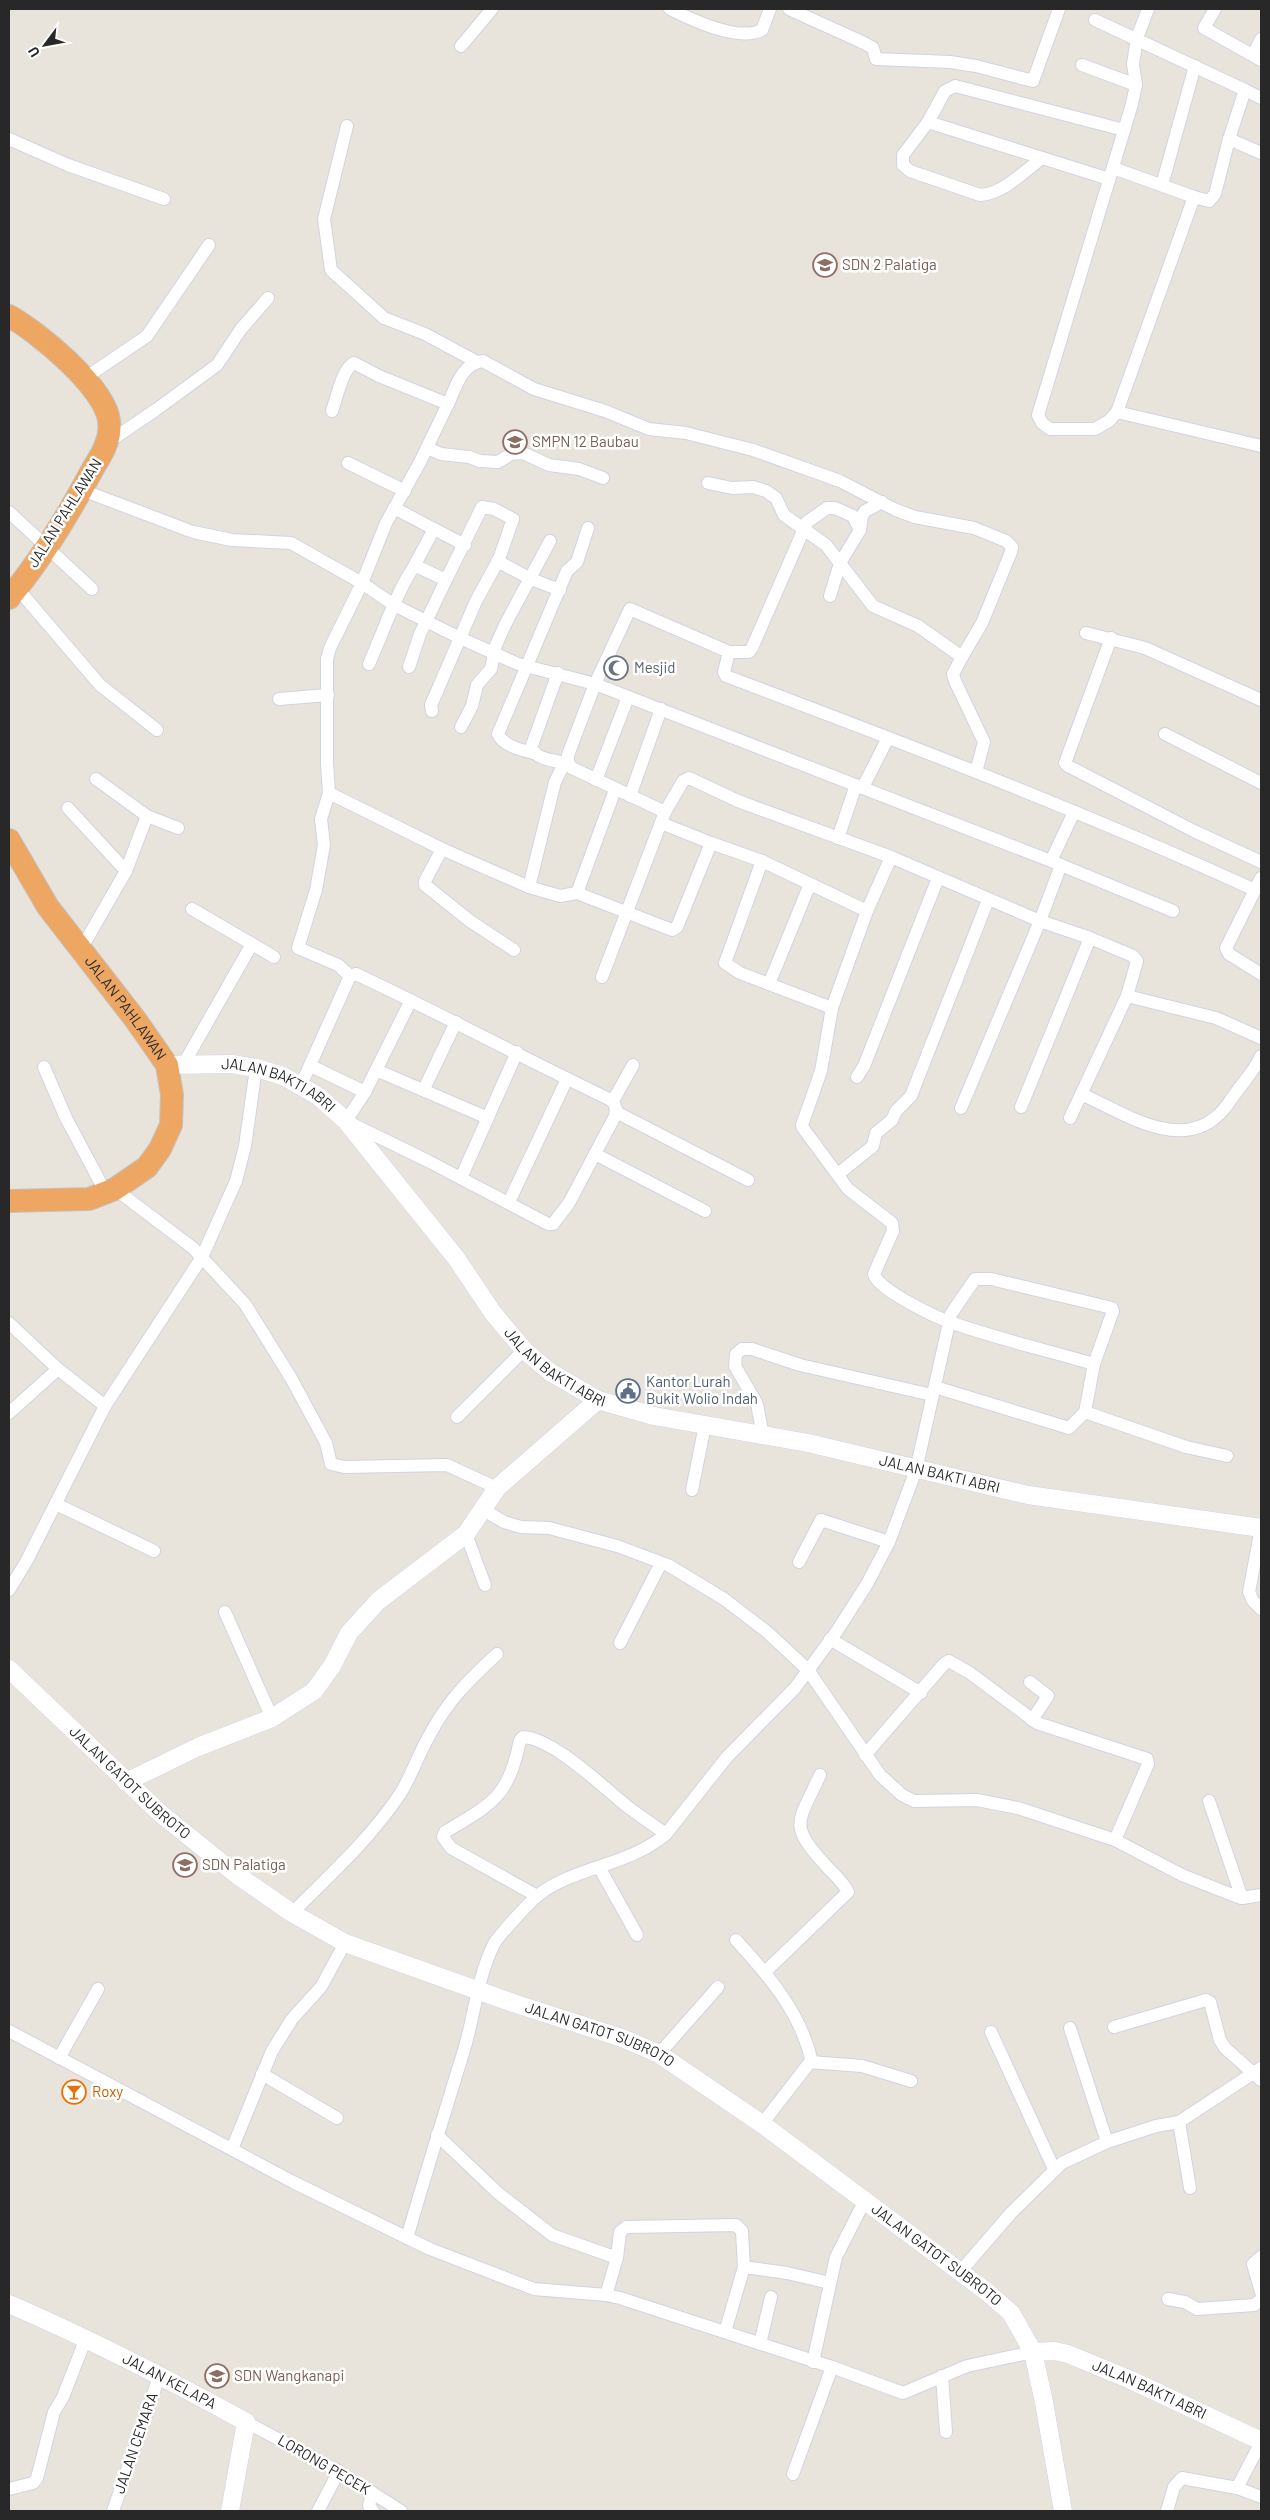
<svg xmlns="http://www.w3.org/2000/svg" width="1270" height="2520" font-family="Barlow,sans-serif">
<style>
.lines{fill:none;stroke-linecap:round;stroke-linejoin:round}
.street-casing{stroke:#d1d3e0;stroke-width:14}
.secondary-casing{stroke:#d1d3e0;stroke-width:19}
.highway-casing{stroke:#c3c3c3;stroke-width:24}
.street{stroke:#fff;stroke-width:12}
.secondary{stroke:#fff;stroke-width:18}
.highway{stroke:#eea762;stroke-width:22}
.labels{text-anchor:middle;stroke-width:5;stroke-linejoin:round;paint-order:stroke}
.education-label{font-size:15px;fill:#785e54;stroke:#fff;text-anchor:start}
.street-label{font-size:15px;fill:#282828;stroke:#fff}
.worship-label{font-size:15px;fill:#5b616d;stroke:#fff;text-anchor:start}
.service-label{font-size:15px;fill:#4e5e75;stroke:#fff;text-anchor:start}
.food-label{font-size:15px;fill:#c56008;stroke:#fff;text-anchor:start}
</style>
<rect width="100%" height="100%" fill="#e9e4db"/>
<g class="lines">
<g class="street-casing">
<g id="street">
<path d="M670 9C692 20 738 42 762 30L770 9"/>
<path d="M789 9 862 42 873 48 876 59 950 62 976 66 1033 81 1059 9"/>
<path d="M1148 9 1137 38 1133 64 1136 85 1132 104 1038 415 1042 423 1050 429H1095L1109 421 1117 412 1261 446"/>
<path d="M1215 9 1204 28 1261 60"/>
<path d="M1095 20 1245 90 1229 139 1215 194 1209 201 1194 197"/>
<path d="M461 46 492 9"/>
<path d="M1253 55 1261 39"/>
<path d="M1082 65 1136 85"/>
<path d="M1245 90 1261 98"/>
<path d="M928 122 1109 179"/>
<path d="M347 126 324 219 331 270 384 318 425 334 477 362"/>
<path d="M9 139 68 165 164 199"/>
<path d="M1229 139 1261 153"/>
<path d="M1041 159C1023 172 1003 194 980 195L910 171 903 165V155L928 122 945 91 955 86 1124 130"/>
<path d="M1113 168 1194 197 1117 412"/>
<path d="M1162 185 1195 66"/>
<path d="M85 378 147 336 209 245"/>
<path d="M448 404C456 387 461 364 483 361L534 389 605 411 649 429 686 433 753 450 840 481 896 510 915 517 974 528 1006 541 1012 547 1011 552 982 623 962 657"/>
<path d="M107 443 157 409 217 365 241 329 268 298"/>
<path d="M427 448 441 454 469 457 480 461 498 462 511 454 523 453 549 465 579 469 603 478"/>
<path d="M348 463 405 491"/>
<path d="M708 483 732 488 753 487 766 491 776 498 784 515 826 545 873 606 918 626 962 657 953 674 955 681 984 742 976 772"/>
<path d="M82 490 193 532 232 540 291 543 362 583 394 605 460 638 518 664 595 684 1051 861 1173 911"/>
<path d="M394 508 434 529 413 568"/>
<path d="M9 512 92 589"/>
<path d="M434 529 465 545"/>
<path d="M860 530 853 516 835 508H827L807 522 752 648 749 652H729L724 672 726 676C904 743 1082 811 1255 890"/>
<path d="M497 561 531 579 560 590"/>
<path d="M17 588 100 685 157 730"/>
<path d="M830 596 840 563 860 530 862 516 865 511 882 502"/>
<path d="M1086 633 1145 648 1261 700"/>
<path d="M1111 638 1065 763 1068 766 1194 831 1261 862"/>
<path d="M369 664C377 647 404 573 416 566L446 580 420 634 409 667"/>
<path d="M558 673 531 748C536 760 557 761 568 763"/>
<path d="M279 699 328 695"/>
<path d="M432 711 431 705 476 601 499 559 513 519 494 509 482 507 446 580"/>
<path d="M461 727 472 706 477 685 491 669 496 645 506 623 550 541"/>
<path d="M1165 734 1261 783"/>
<path d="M535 753C524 751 503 746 498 734L567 571 577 562 588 528"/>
<path d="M96 779 147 816 178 828"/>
<path d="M596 780 628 697"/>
<path d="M863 787 888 738"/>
<path d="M329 793 327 763V659L330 648 362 583 386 523 419 464 448 404 379 376 354 363C343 367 336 400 332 411"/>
<path d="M630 796 661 709"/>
<path d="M68 808 126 871 80 951"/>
<path d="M665 812 572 768 568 763V755L595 684 630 609 729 652"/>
<path d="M661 823 711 843"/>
<path d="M838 838 856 785"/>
<path d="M442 849 425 881V885L470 921 514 950"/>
<path d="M891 857 867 911 832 1008 821 1071 802 1125 803 1128 848 1189 892 1223 893 1231 874 1274C877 1289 935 1317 950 1322 997 1339 1047 1350 1094 1364"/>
<path d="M762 861 725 963 740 973 832 1008"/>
<path d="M1051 861 1074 812"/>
<path d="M126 871 147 816"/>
<path d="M1261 878 1226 948 1229 954 1261 974"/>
<path d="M529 887 560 896 577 893 672 930 677 927 711 843 762 861 867 911"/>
<path d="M577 893 615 790"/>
<path d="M252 944 274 957"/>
<path d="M350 976 338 965 298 948 316 890 324 845 321 819 329 793 442 849 529 887 555 782 563 766 568 763"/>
<path d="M602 977 665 812 683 781 689 778 738 801 891 857 1040 921 1090 938 1133 956 1137 961 1127 996 1070 1118"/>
<path d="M769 984 810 884"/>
<path d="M1127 996 1216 1018 1261 1038"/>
<path d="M183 1065 252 944 192 909"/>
<path d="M311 1066 365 1092"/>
<path d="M44 1067 66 1118 106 1193"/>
<path d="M376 1070 488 1118"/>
<path d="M857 1077 864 1066 938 878"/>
<path d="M301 1085 350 976 356 974C443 1015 527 1060 613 1101L616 1109 615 1116 569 1203 553 1224H548L428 1161 346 1121 365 1092 411 1000"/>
<path d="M424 1089 456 1022"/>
<path d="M1081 1094C1120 1111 1177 1151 1216 1117 1224 1111 1229 1102 1235 1094 1244 1081 1255 1070 1261 1056"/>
<path d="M613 1101 633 1065"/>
<path d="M1021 1107 1090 938"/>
<path d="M961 1108 1040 921 1061 865"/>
<path d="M616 1112 748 1180"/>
<path d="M595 1154 705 1211"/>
<path d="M838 1174 873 1146 876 1133 892 1120 896 1111 911 1096 988 900"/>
<path d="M461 1178 517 1052"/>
<path d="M115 1189 193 1248 245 1304 291 1378 326 1443 331 1464 344 1467 447 1465 497 1488"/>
<path d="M509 1202 567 1079"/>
<path d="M9 1323 58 1369 105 1406 202 1257 236 1181 245 1146 256 1068"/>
<path d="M1085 1412 1186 1447 1227 1456"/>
<path d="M9 1413 58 1369"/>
<path d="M457 1417 524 1350"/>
<path d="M763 1436 757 1404 735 1366 736 1354 742 1349H752L800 1365 932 1395"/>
<path d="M692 1490 705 1425"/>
<path d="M56 1504 154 1551"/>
<path d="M482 1509 504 1522 521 1527 549 1528 617 1546 668 1565 724 1599 766 1631 808 1670 880 1775 902 1795 914 1801 977 1800 1018 1808 1115 1840 1182 1875 1230 1894 1242 1898 1261 1895"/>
<path d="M1261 1528 1249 1592 1253 1601 1261 1609"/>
<path d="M466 1534 485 1585"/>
<path d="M799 1562 821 1520 889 1542"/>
<path d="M9 1590 26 1562 105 1406"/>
<path d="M225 1612 272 1718"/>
<path d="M830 1639 921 1693"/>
<path d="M620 1643 661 1563"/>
<path d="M1030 1682 1048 1696 1032 1720"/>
<path d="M865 1755 944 1664 949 1661 970 1673 1037 1723 1147 1759 1148 1764 1115 1840"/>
<path d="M1209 1801 1242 1898"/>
<path d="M599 1867 637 1935"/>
<path d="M537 1896 451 1848 443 1837 445 1832C492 1804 509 1797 520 1740L523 1737C553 1738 604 1788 628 1807 640 1816 653 1825 666 1834"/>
<path d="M292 1913C330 1875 370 1839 400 1794 412 1775 418 1755 429 1736 448 1700 468 1681 497 1654"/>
<path d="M736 1940C769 1976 801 2013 812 2062"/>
<path d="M765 1972 848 1892C844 1883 835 1875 828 1868 788 1824 797 1825 820 1775"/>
<path d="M1114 2027 1206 2000 1210 2002 1220 2040 1225 2048 1261 2080"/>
<path d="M1070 2028 1107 2142"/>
<path d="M9 2031 293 2182 430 2249 534 2289 606 2295 620 2298 832 2367 903 2393 967 2366 1033 2352"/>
<path d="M991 2032 1054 2169"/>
<path d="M659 2054 718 1987"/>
<path d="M59 2058 98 1989"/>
<path d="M262 2074 337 2118"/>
<path d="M1179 2122 1190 2188"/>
<path d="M762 2124 810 2062 862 2066 911 2081"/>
<path d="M437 2135 498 2193 552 2235 617 2258"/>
<path d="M232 2149 272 2051 292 2019 321 1987 345 1943"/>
<path d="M407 2238C425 2175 445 2112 464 2050 475 2014 477 1978 494 1944 499 1935 528 1904 537 1896 575 1866 629 1866 666 1834L727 1757 795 1688 837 1631 867 1584 889 1542 916 1470 951 1314 975 1279H991L1112 1308 1113 1311 1094 1364 1085 1412 1069 1428 935 1387"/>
<path d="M1261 2257 1253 2264 1261 2292"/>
<path d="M744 2267 787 2273 830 2283"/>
<path d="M960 2272 1011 2213 1062 2163 1107 2142 1156 2126 1179 2122 1261 2068"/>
<path d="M606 2295 617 2258 620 2232 626 2227 736 2225 742 2231 744 2267 725 2332"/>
<path d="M1168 2299 1185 2302 1197 2309 1254 2305 1261 2300"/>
<path d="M760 2344 771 2297"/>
<path d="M813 2362 836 2257 865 2200"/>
<path d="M942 2376 946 2432"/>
<path d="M246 2422 336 2470 401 2511"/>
<path d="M1261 2442 1237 2488 1261 2497"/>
<path d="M793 2474 832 2367"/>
<path d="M9 2489 33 2483 37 2478 54 2412 63 2397 86 2338"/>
<path d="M372 2492 369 2506 373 2511"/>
<path d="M113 2511 160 2374"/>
<path d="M318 2511 339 2471"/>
<path d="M1167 2511 1174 2487 1182 2478 1237 2488"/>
</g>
</g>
<g class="secondary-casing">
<g id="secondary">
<path id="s1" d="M167 1065 232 1064 256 1068 283 1076 318 1096 346 1121 456 1258 493 1313 524 1350 550 1372 598 1400 654 1416 808 1443 1028 1495 1261 1528"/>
<path id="s2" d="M9 1669 161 1814 237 1875 292 1913 345 1943 516 2004 622 2038 659 2054 762 2124 987 2292 1011 2313 1033 2352 1044 2402 1063 2511"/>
<path d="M126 1782 198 1747 272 1718 314 1691 332 1666 349 1633 378 1601 466 1534 497 1488 598 1400"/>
<path id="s3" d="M9 2304C90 2339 168 2379 246 2422L230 2511"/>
<path id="s4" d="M1033 2352 1055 2351 1068 2354 1131 2380 1261 2441"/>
</g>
</g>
<g class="highway-casing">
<g id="highway">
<path d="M9 316C37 331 106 388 109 421 110 428 109 437 106 444 103 454 95 464 90 474 67 517 40 561 9 598"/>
<path id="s5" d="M9 840 48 907 135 1019 167 1065 172 1095 171 1125 160 1149 147 1167 115 1189 89 1199 9 1201"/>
</g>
</g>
<use href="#street" class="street"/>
<use href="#secondary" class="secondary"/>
<use href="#highway" class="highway"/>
</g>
<defs>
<g id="school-ring" transform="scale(1.25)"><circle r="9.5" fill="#fff" stroke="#8d6e63" stroke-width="1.5"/><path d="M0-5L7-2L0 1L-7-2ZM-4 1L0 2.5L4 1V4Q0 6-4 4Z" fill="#8d6e63"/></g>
<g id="mosque-ring" transform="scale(1.25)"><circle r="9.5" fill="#fff" stroke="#6b7280" stroke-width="1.5"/><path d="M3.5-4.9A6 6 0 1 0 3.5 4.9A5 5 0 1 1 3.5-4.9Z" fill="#6b7280"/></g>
<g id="civic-ring" transform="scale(1.25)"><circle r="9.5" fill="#fff" stroke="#5c6f8a" stroke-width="1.5"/><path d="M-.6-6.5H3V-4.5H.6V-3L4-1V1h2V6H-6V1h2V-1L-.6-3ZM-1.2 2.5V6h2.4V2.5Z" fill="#5c6f8a"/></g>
<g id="bar-ring" transform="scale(1.25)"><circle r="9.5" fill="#fff" stroke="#e8710a" stroke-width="1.5"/><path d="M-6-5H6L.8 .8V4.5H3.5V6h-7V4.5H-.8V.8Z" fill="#e8710a"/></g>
</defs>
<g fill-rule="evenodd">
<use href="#school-ring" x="825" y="265"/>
<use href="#school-ring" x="515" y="442"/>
<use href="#mosque-ring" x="616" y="668"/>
<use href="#civic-ring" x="628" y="1391"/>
<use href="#school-ring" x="185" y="1865"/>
<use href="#bar-ring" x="74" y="2092"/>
<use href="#school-ring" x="217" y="2376"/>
</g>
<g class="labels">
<g class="education-label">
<text x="842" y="270">SDN 2 Palatiga</text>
<text x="532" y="447">SMPN 12 Baubau</text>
<text x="202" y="1870">SDN Palatiga</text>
<text x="234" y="2381">SDN Wangkanapi</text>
</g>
<g class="street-label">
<text transform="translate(65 513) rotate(-58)" y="5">JALAN PAHLAWAN</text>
<text dy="5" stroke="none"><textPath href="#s5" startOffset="205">JALAN PAHLAWAN</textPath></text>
<text dy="5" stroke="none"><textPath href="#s1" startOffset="116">JALAN BAKTI ABRI</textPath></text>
<text dy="5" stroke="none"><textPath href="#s1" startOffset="521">JALAN BAKTI ABRI</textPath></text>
<text dy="5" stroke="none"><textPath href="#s1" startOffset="925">JALAN BAKTI ABRI</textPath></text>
<text dy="5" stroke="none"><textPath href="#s2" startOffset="166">JALAN GATOT SUBROTO</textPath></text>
<text dy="5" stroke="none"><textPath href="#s2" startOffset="706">JALAN GATOT SUBROTO</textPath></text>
<text dy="5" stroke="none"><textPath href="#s2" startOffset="1111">JALAN GATOT SUBROTO</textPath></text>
<text dy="5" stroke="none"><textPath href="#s3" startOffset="178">JALAN KELAPA</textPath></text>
<text dy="5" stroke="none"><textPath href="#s4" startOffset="124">JALAN BAKTI ABRI</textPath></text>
<text transform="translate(136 2443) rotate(-71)" y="5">JALAN CEMARA</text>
<text transform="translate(324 2465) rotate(30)" y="5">LORONG PECEK</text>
</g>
<g class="worship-label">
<text x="634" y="673">Mesjid</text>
</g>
<g class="service-label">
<text x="646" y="1387">Kantor Lurah<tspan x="646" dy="17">Bukit Wolio Indah</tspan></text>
</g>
<g class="food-label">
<text x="92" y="2097">Roxy</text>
</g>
</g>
<rect width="1270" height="2520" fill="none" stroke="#282828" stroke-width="20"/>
<g transform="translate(45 45) rotate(238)" stroke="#ffffff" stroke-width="4" paint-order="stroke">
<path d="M0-4L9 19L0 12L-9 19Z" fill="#282828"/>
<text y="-8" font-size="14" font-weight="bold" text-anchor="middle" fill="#282828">U</text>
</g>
</svg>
